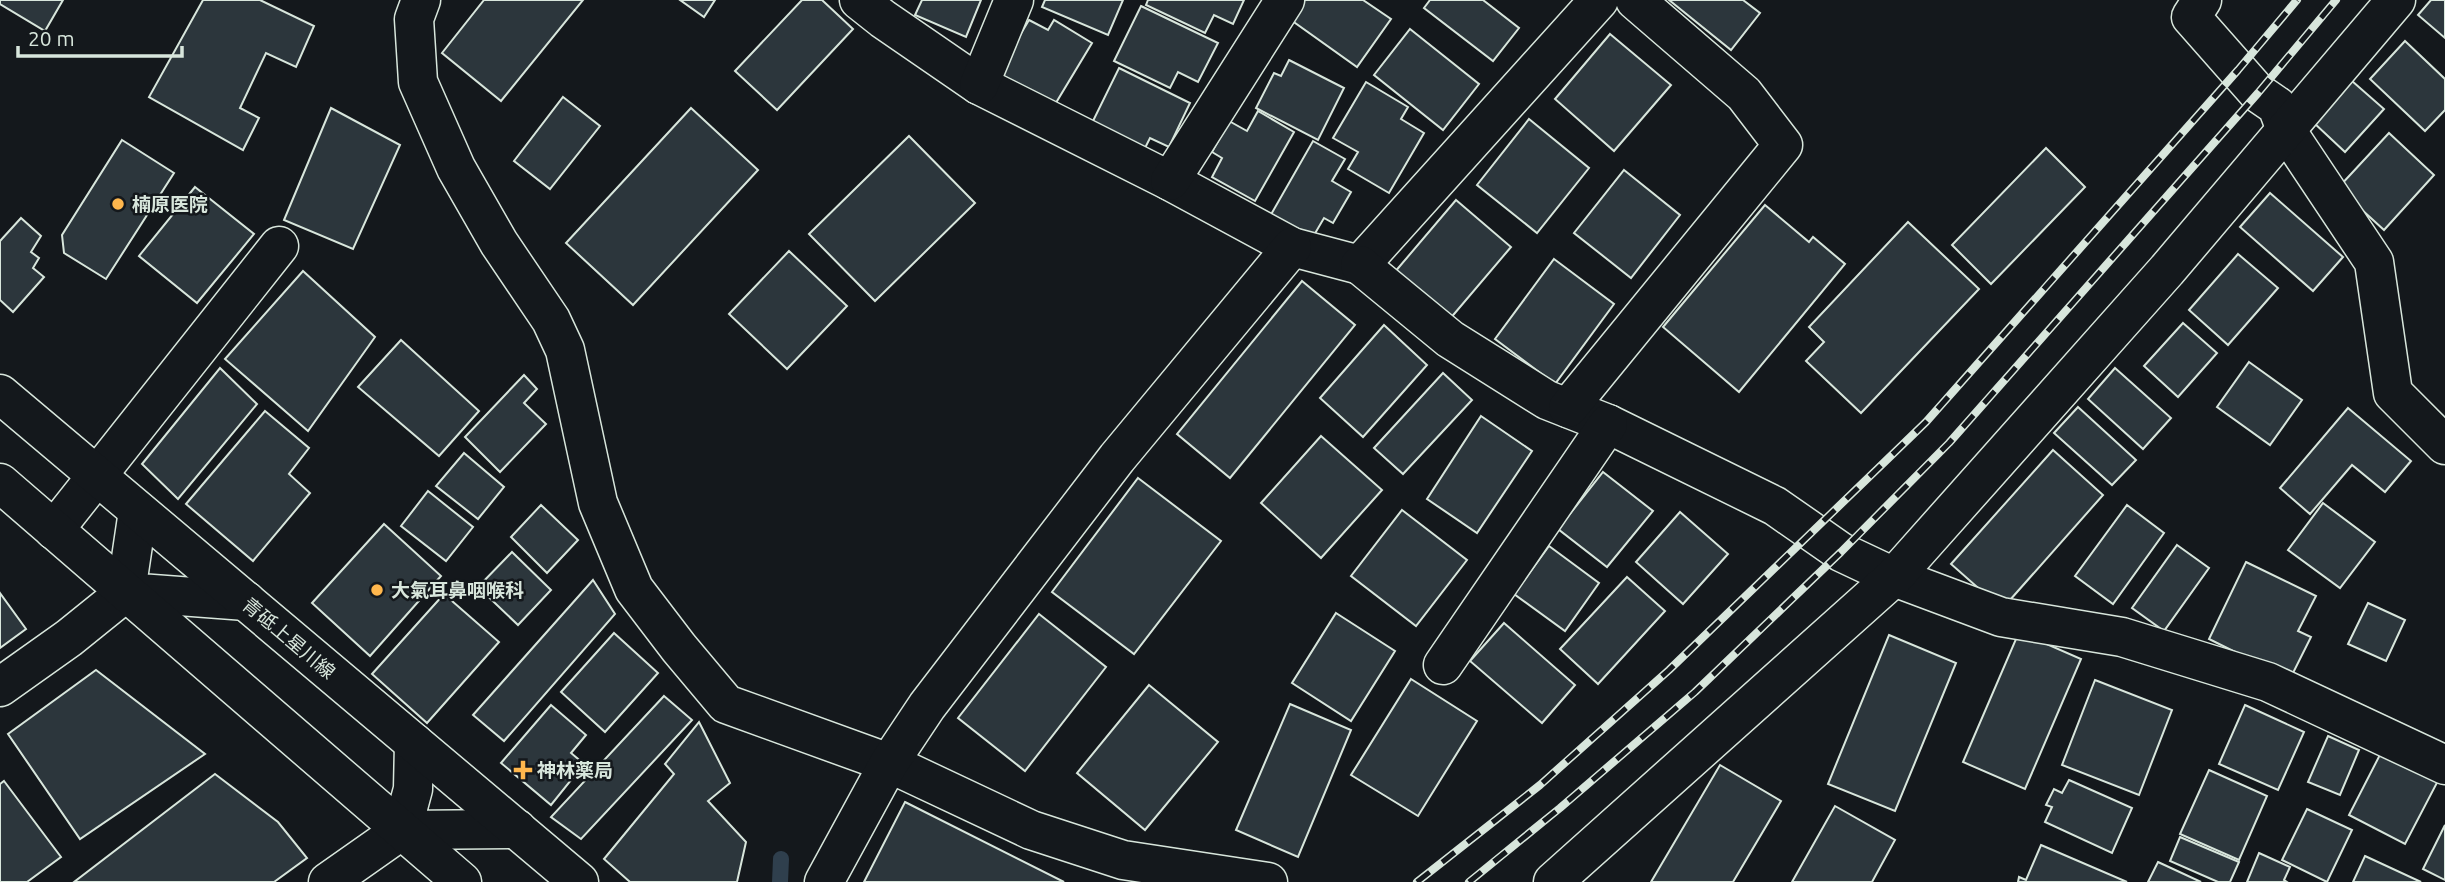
<svg xmlns="http://www.w3.org/2000/svg" width="2445" height="882" font-family="Ubuntu,'Noto Sans JP',sans-serif">
<style>
.lines{fill:none;stroke-linecap:round;stroke-linejoin:round}
.stream{stroke:#2f3f4d;stroke-width:16}
.building{fill:#2c363c;stroke:#d8e6dc;stroke-width:2}
.minor-casing{stroke:#d8e6dc;stroke-width:41}
.major-casing{stroke:#d8e6dc;stroke-width:41}
.minor{stroke:#14181c;stroke-width:38}
.major{stroke:#14181c;stroke-width:38}
.rail-casing{stroke:#d8e6dc;stroke-width:8}
.rail{stroke:#14181c;stroke-width:5;stroke-dasharray:16;stroke-linecap:butt}
.poi-dot{fill:#ffb74d;stroke:#14181c;stroke-width:2.5}
.labels{text-anchor:middle;stroke-width:5;stroke-linejoin:round;paint-order:stroke}
.poi-label{font-size:19px;font-weight:bold;fill:#d8e6dc;stroke:#14181c;text-anchor:start}
.street-label{font-size:19px;fill:#d8e6dc;stroke:#14181c}
</style>
<rect width="100%" height="100%" fill="#14181c"/>
<g class="lines">
<path class="stream" d="M780 882 781 859"/>
</g>
<g class="building">
<path d="M0 0H63L45 31 0 4Z"/>
<path d="M203 0H260L314 26 296 67 266 53 240 108 259 118 243 150 149 97Z"/>
<path d="M484 0H583L501 101 442 53Z"/>
<path d="M680 0H715L704 17Z"/>
<path d="M802 0H822L853 29 777 110 735 71Z"/>
<path d="M922 0H981L966 37 915 15Z"/>
<path d="M1045 0H1123L1108 35 1042 7Z"/>
<path d="M1148 0H1244L1233 24 1214 15 1205 33 1146 5Z"/>
<path d="M1305 0H1363L1391 19 1357 67 1291 20Z"/>
<path d="M1430 0H1483L1519 28 1493 61 1424 8Z"/>
<path d="M1669 0H1743L1760 13 1731 50Z"/>
<path d="M2431 0H2445V38L2418 15Z"/>
<path d="M1141 6 1218 43 1198 82 1178 72 1170 88 1114 61Z"/>
<path d="M1029 20 1048 30 1054 20 1092 43 1051 111 995 77Z"/>
<path d="M1410 29 1479 84 1443 130 1374 75Z"/>
<path d="M1610 34 1671 85 1614 151 1555 99Z"/>
<path d="M2405 41 2445 79V110L2425 131 2370 79Z"/>
<path d="M1289 60 1344 88 1318 140 1256 108 1274 73 1281 76Z"/>
<path d="M1119 68 1190 103 1169 147 1150 138 1143 152 1091 125Z"/>
<path d="M2352 81 2384 109 2345 152 2314 123Z"/>
<path d="M1366 82 1408 107 1401 119 1424 133 1389 193 1348 169 1358 152 1333 138Z"/>
<path d="M563 97 600 126 550 189 514 161Z"/>
<path d="M331 108 400 145 353 249 284 220Z"/>
<path d="M691 108 758 170 633 305 566 243Z"/>
<path d="M1258 111 1294 132 1255 201 1212 177 1222 158 1212 152 1229 121 1247 131Z"/>
<path d="M1529 119 1589 168 1537 233 1477 185Z"/>
<path d="M2389 133 2434 175 2384 230 2338 188Z"/>
<path d="M909 136 975 203 875 301 809 234Z"/>
<path d="M122 140 174 173 106 279 64 253 62 235Z"/>
<path d="M1313 141 1345 159 1332 181 1351 192 1333 223 1324 218 1310 242 1269 218Z"/>
<path d="M2046 148 2085 187 1991 284 1952 245Z"/>
<path d="M1624 170 1680 215 1631 278 1574 233Z"/>
<path d="M195 187 254 234 197 303 139 256Z"/>
<path d="M2270 193 2343 257 2313 291 2240 227Z"/>
<path d="M1456 200 1511 247 1449 320 1394 273Z"/>
<path d="M1765 205 1809 242 1813 237 1845 264 1739 392 1663 327Z"/>
<path d="M21 218 41 236 31 252 39 258 33 268 44 277 13 312 0 300V241Z"/>
<path d="M1908 222 1979 289 1861 413 1806 361 1824 342 1809 327Z"/>
<path d="M789 251 847 306 787 369 729 314Z"/>
<path d="M2238 254 2278 288 2228 345 2189 310Z"/>
<path d="M1554 259 1614 304 1555 384 1495 339Z"/>
<path d="M303 271 375 337 308 431 225 359Z"/>
<path d="M1302 281 1355 325 1230 478 1177 434Z"/>
<path d="M2183 323 2217 353 2178 397 2144 366Z"/>
<path d="M1384 325 1427 365 1363 437 1320 398Z"/>
<path d="M401 340 479 411 439 456 358 387Z"/>
<path d="M2249 362 2302 400 2270 445 2217 407Z"/>
<path d="M220 368 257 404 178 499 142 464Z"/>
<path d="M2115 368 2171 418 2143 449 2088 399Z"/>
<path d="M1443 373 1472 400 1403 474 1374 448Z"/>
<path d="M524 375 537 389 524 403 546 424 500 472 465 437Z"/>
<path d="M2078 407 2136 460 2112 485 2054 433Z"/>
<path d="M2348 408 2411 461 2385 492 2352 465 2310 514 2280 488Z"/>
<path d="M265 411 309 448 289 474 310 493 253 561 186 504Z"/>
<path d="M1481 416 1532 451 1477 533 1427 499Z"/>
<path d="M1321 436 1382 490 1321 558 1261 503Z"/>
<path d="M2053 450 2103 495 2002 609 1951 564Z"/>
<path d="M464 453 504 487 478 519 436 486Z"/>
<path d="M1603 472 1653 511 1607 567 1558 529Z"/>
<path d="M1138 478 1221 541 1134 654 1052 592Z"/>
<path d="M428 491 473 527 446 561 401 526Z"/>
<path d="M2323 503 2375 542 2340 588 2288 550Z"/>
<path d="M541 505 578 540 547 573 511 537Z"/>
<path d="M2127 505 2164 533 2113 604 2075 576Z"/>
<path d="M1402 510 1467 560 1416 626 1351 576Z"/>
<path d="M1680 512 1728 554 1683 604 1636 562Z"/>
<path d="M384 524 441 576 370 656 312 603Z"/>
<path d="M2177 545 2209 568 2164 631 2132 608Z"/>
<path d="M1549 546 1599 583 1565 631 1514 594Z"/>
<path d="M512 552 551 590 518 625 478 587Z"/>
<path d="M2246 562 2316 596 2298 631 2311 637 2290 679 2209 639Z"/>
<path d="M1627 577 1665 611 1598 684 1560 649Z"/>
<path d="M593 580 615 614 504 741 473 715Z"/>
<path d="M0 593 26 629 0 648Z"/>
<path d="M444 594 499 642 427 723 372 674Z"/>
<path d="M2368 603 2405 620 2386 661 2348 644Z"/>
<path d="M1336 613 1395 651 1351 721 1292 683Z"/>
<path d="M1039 614 1106 667 1025 771 958 718Z"/>
<path d="M1504 623 1575 685 1542 723 1470 661Z"/>
<path d="M2019 632 2081 659 2025 789 1963 762Z"/>
<path d="M614 633 658 673 605 732 561 692Z"/>
<path d="M1889 635 1956 663 1895 811 1828 784Z"/>
<path d="M96 670 205 754 80 839 8 734Z"/>
<path d="M1411 679 1477 721 1418 816 1351 775Z"/>
<path d="M2095 680 2172 710 2139 795 2062 765Z"/>
<path d="M1149 685 1218 742 1145 830 1077 773Z"/>
<path d="M664 696 692 720 581 839 551 817Z"/>
<path d="M1290 704 1351 730 1298 857 1236 830Z"/>
<path d="M551 705 586 735 571 753 584 764 551 805 501 763Z"/>
<path d="M2245 705 2304 732 2278 790 2219 764Z"/>
<path d="M699 722 730 783 708 801 746 842 737 882H630L604 859 674 774 665 764Z"/>
<path d="M2328 736 2359 750 2340 795 2308 782Z"/>
<path d="M2385 745 2441 775 2405 844 2349 815Z"/>
<path d="M1720 765 1781 801 1733 882H1651Z"/>
<path d="M2209 770 2267 796 2239 860 2180 834Z"/>
<path d="M215 774 278 822 307 858 274 882H74Z"/>
<path d="M2069 780 2132 808 2112 853 2045 822 2052 807 2046 805 2054 789 2062 793Z"/>
<path d="M4 781 61 857 27 882H0V784Z"/>
<path d="M905 802 1064 882H864Z"/>
<path d="M1835 806 1895 840 1872 882H1792Z"/>
<path d="M2307 809 2352 830 2327 882 2282 860Z"/>
<path d="M2445 825V880L2423 869Z"/>
<path d="M2180 837 2239 862 2230 882H2218L2170 861Z"/>
<path d="M2041 845 2127 882H2018L2019 877 2026 880Z"/>
<path d="M2259 853 2290 867 2284 880 2287 882H2247Z"/>
<path d="M2365 856 2421 882H2353Z"/>
<path d="M2158 862 2201 882H2148Z"/>
</g>
<g class="lines">
<g class="minor-casing">
<g id="minor">
<path d="M421 0 414 19 418 82 456 168 499 243 551 320 565 350 598 503 634 589 679 648 726 704 889 763 1031 830 1123 860 1268 882"/>
<path d="M859 0 883 19 979 85 1170 181 1292 247 1360 265 1599 0"/>
<path d="M2202 0 2191 17 2258 93 2277 106 2286 130 2374 262 2393 393 2445 445"/>
<path d="M979 85 1014 0"/>
<path d="M1170 181 1285 0"/>
<path d="M1360 265 1450 339 1547 400 1608 424 1775 506 1841 552 1894 577 2001 617 2122 637 2268 682 2445 765"/>
<path d="M1568 408 1783 145 1744 94 1635 0"/>
<path d="M138 511 126 592 246 601"/>
<path d="M54 530 279 246"/>
<path d="M1443 665 1608 424"/>
<path d="M0 687 69 638 126 592"/>
<path d="M414 743 413 789 402 830 517 829"/>
<path d="M328 882 402 830"/>
<path d="M824 882 889 763 927 706 1117 458 1292 247"/>
<path d="M1553 882 1894 577 2167 270 2396 0"/>
</g>
</g>
<g class="major-casing">
<g id="major">
<path d="M0 394 579 882"/>
<path d="M0 483 462 882"/>
</g>
</g>
<use href="#minor" class="minor"/>
<use href="#major" class="major"/>
<g class="rail-casing">
<g id="rail">
<path d="M1417 882 1540 785 1669 670 1926 422 2238 70 2297 0"/>
<path d="M1469 882 1560 808 1695 692 1841 552 1949 443 2258 93 2336 0"/>
</g>
</g>
<use href="#rail" class="rail"/>
</g>
<g class="poi-dot">
<circle cx="118" cy="204" r="7"/>
<circle cx="377" cy="590" r="7"/>
<path d="M519.5 759.5h7v7h7v7h-7v7h-7v-7h-7v-7h7z"/>
</g>
<g class="labels">
<g class="poi-label">
<text x="132" y="211">楠原医院</text>
<text x="391" y="597">大氣耳鼻咽喉科</text>
<text x="537" y="777">神林薬局</text>
</g>
<g class="street-label">
<text transform="translate(289 638) rotate(40)" y="7">青砥上星川線</text>
</g>
</g>
<path d="M18 46v10h164v-10" fill="none" stroke="#d8e6dc" stroke-width="3.5"/>
<text x="28" y="46" font-size="21" fill="#d8e6dc" stroke="#14181c" stroke-width="5" paint-order="stroke">20 m</text>
</svg>
